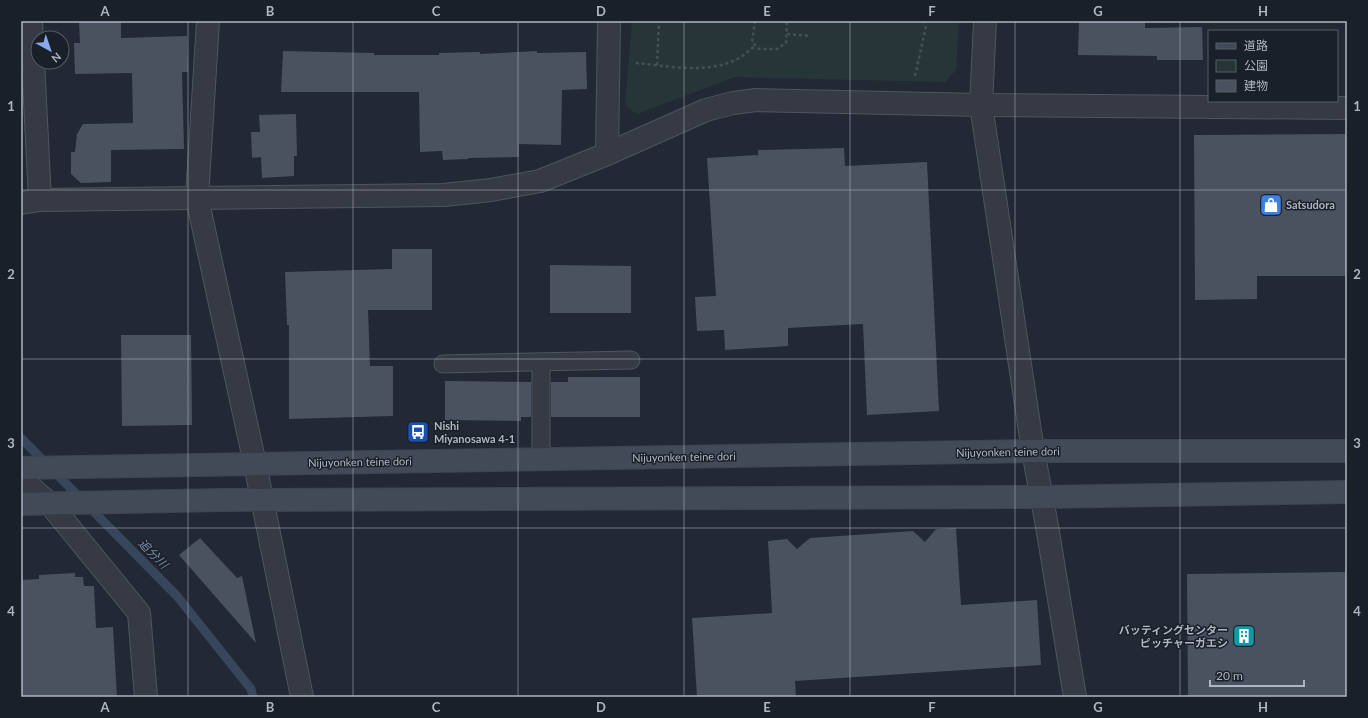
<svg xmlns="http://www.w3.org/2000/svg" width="1368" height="718" font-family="Lato,'Noto Sans JP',sans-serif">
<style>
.green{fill:#263638}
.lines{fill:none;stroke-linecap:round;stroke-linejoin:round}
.stream{stroke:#38465c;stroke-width:9}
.building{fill:#4a5260}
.lane-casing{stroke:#4f5560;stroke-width:19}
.street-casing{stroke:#4f5560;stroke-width:24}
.secondary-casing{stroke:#3e444e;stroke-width:24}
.path{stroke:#435155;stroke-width:2.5;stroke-dasharray:3 3;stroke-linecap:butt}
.lane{stroke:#353a45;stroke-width:17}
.street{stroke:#353a45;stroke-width:22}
.secondary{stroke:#434a57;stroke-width:22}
.grid{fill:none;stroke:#afb5c2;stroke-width:1;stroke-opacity:0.55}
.labels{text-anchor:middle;stroke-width:3;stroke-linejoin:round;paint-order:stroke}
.poi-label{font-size:11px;font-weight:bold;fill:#afb5c2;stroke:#1a2029;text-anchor:start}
.street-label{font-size:11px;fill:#afb5c2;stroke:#1a2029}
.water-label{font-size:12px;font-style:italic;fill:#7a8ba8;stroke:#1a2029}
.neatline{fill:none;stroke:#afb5c2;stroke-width:1.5}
.grid-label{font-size:13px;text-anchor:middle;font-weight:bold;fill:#afb5c2}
</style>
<rect width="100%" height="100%" fill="#222834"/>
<path class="green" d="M632 21H959L956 70 945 82 735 77 637 114 625 106Z"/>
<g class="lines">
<path class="stream" d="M21 438 177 596 251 689 253 697"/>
</g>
<g class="building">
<path d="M79 21H121V38L187 36 188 72H182L184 149 111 150V182L81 183 71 174V152H75L77 134 83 124 133 123 132 73 75 74 74 43H80Z"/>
<path d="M1079 21H1145V28L1202 27 1203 60H1157V56L1078 55Z"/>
<path d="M283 51 374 53V55H439V53L480 52V54L537 51V53L586 52 587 89 562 90 561 145 519 144V157L468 158V159L443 160 442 151 420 152 419 92H281Z"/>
<path d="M296 114 297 156H294V176L262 178 261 157 252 158 251 132H260L259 115Z"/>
<path d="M1347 134V276H1257V299L1195 300 1194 135Z"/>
<path d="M844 148 845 166 927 162 939 411 867 415 863 324 788 328V346L725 350 724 330 697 331 695 297 716 296 707 158 758 155V150Z"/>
<path d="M392 249H432V310H368L370 366H393V416L289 419V325H287L285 272 392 269Z"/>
<path d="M550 265 631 266V313H550Z"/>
<path d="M121 335H191L192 425 122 426Z"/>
<path d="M568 377H640V417H551V382H568Z"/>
<path d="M445 381 531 382V417H521V421L445 420Z"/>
<path d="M956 528 961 605 1037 600 1041 665 795 681 796 697H697L692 618 772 613 768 541 787 539 797 549 810 538 913 531 925 542 936 529Z"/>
<path d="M200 538 237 578 242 576 256 643 179 555Z"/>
<path d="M1347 572V697H1188L1187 574Z"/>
<path d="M75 573V577H83L84 586H94L96 628 113 627 117 697H21V580L39 579V575Z"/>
</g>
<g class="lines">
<g class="lane-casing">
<g id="lane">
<path d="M443 364 631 360"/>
<path d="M541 459V362"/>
</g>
</g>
<g class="street-casing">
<g id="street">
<path d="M31 21 40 200"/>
<path d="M208 21 197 198 255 464 302 697"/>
<path d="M985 21 981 105 1033 451 1047 526 1075 697"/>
<path d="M607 154 609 21"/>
<path d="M21 203 40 200 444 195 491 190 540 181 607 154 706 110 733 103 756 100 981 105 1347 108"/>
<path d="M21 479 50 504 139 613 146 697"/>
</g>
</g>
<g class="secondary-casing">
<g id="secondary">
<path d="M21 468 1033 451H1347"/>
<path d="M21 504 221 500 1041 497 1347 492"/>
</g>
</g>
<g class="path">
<path d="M756 21 755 22 752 42 759 49H777L786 43 787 22 786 21"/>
<path d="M787 34 810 36"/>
<path d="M636 63C667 66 707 74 735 60 743 57 749 50 756 45"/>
<path d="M657 65 659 21"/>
<path d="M915 76 926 26 925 21"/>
</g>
<use href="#lane" class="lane"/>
<use href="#street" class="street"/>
<use href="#secondary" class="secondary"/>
</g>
<path class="grid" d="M188 21V697M353 21V697M518 21V697M684 21V697M850 21V697M1015 21V697M1180 21V697M21 190H1347M21 359H1347M21 528H1347"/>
<defs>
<g id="shop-square" transform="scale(1.15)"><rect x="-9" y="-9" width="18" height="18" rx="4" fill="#3f7fe0" stroke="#1a2029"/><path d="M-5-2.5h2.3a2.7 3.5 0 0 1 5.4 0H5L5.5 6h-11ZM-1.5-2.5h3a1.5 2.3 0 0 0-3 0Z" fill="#fff"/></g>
<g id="bus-square" transform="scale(1.15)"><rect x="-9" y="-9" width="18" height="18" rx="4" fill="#1a4fb4" stroke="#1a2029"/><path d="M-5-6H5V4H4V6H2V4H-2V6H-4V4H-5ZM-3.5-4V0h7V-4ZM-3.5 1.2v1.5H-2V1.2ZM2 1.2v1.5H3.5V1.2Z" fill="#fff"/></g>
<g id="building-square" transform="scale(1.15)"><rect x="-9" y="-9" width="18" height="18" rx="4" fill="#0f9aa8" stroke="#1a2029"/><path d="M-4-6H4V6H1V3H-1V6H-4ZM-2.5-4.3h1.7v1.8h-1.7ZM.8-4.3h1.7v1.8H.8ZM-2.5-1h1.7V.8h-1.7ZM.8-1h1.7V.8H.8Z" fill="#fff"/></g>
</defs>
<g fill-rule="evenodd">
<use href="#shop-square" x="1271" y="205"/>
<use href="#bus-square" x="418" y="432"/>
<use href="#building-square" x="1244" y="636"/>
</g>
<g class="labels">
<g class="poi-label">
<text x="1286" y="209">Satsudora</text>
<text x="434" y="430">Nishi<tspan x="434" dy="13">Miyanosawa 4-1</tspan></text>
<text x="1228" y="634" text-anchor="end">バッティングセンター<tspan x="1228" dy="13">ピッチャーガエシ</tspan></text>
</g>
<g class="street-label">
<text transform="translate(1008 452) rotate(-1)" y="4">Nijuyonken teine dori</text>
<text transform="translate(684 457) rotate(-1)" y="4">Nijuyonken teine dori</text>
<text transform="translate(360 462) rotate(-1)" y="4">Nijuyonken teine dori</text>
</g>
<g class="water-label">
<text transform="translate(153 554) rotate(45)" y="4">追分川</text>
</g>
</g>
<rect width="1368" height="718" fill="none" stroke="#1a2029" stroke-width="44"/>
<rect x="1208" y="30" width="130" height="72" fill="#1a2029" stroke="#565c66"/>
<rect x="1216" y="43" width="20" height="6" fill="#434a57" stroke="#565c66"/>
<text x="1244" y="50" font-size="12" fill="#afb5c2">道路</text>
<rect x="1216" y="60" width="20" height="12" fill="#263638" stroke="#565c66"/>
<text x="1244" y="70" font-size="12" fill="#afb5c2">公園</text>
<rect x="1216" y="80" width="20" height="12" fill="#4a5260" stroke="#565c66"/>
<text x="1244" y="90" font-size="12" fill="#afb5c2">建物</text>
<g transform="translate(50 50) rotate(140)"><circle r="19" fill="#1a2029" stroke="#565c66"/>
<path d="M0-3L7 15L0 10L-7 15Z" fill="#89aaec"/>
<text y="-6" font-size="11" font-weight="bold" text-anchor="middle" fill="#afb5c2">N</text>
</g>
<path d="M1210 680v6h94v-6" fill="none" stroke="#afb5c2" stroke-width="2"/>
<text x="1216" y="680" font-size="12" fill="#afb5c2" stroke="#1a2029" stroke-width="3" paint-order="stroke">20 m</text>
<rect x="22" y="22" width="1324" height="674" class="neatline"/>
<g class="grid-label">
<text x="105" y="16">A</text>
<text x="270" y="16">B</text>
<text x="436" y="16">C</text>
<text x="601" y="16">D</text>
<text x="767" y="16">E</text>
<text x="932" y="16">F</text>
<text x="1098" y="16">G</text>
<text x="1263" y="16">H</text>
<text x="11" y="111">1</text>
<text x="1357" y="111">1</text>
<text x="11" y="279">2</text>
<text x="1357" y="279">2</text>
<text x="11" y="448">3</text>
<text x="1357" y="448">3</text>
<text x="11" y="616">4</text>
<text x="1357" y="616">4</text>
<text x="105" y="712">A</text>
<text x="270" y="712">B</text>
<text x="436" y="712">C</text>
<text x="601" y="712">D</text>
<text x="767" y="712">E</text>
<text x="932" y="712">F</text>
<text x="1098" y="712">G</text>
<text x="1263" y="712">H</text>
</g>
</svg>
